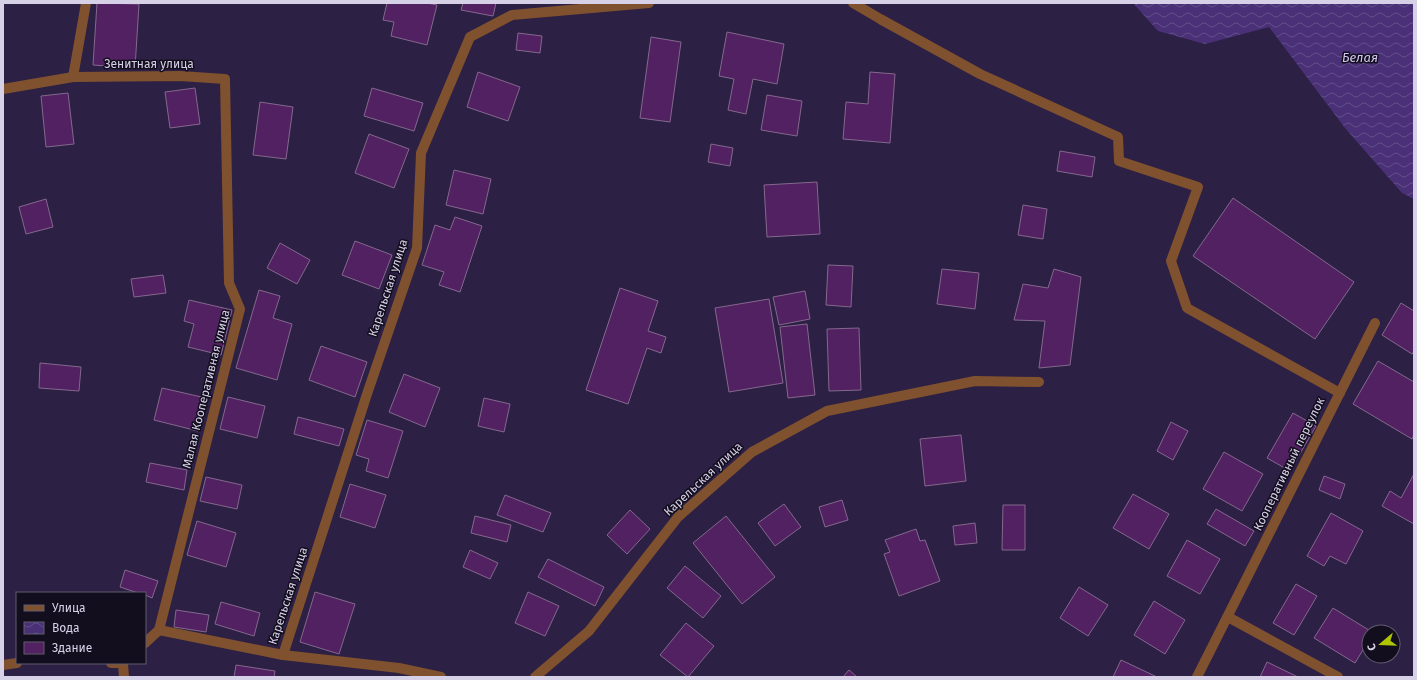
<svg xmlns="http://www.w3.org/2000/svg" width="1417" height="680" font-family="'Fira Sans',sans-serif">
<style>
.water{fill:url(#water-waves)}
.building{fill:#512161;stroke:#84688d}
.lines{fill:none;stroke-linecap:round;stroke-linejoin:round}
.lane{stroke:#7f512e;stroke-width:10}
.street{stroke:#7f512e;stroke-width:10}
.labels{text-anchor:middle;stroke-width:3;stroke-linejoin:round;paint-order:stroke}
.street-label{font-size:12px;fill:#d7d1e8;stroke:#130e1e}
.water-label{font-size:13px;font-style:italic;fill:#d2c7f0;stroke:#130e1e}
</style>
<defs>
<pattern id="water-waves" width="16" height="10" patternUnits="userSpaceOnUse"><rect width="16" height="10" fill="#4a3177"/><path d="M0 5q4-4 8 0t8 0" fill="none" stroke="#634e8a"/></pattern>
</defs>
<rect width="100%" height="100%" fill="#2c2044"/>
<path class="water" d="M1133 3H1414V199L1402 193 1345 128 1269 27 1205 44 1158 31Z"/>
<g class="building">
<path d="M97 3 139 4 135 68 93 65Z"/>
<path d="M387 3H427L437 5 427 45 391 36 394 22 383 20Z"/>
<path d="M463 3H496L493 16 461 10Z"/>
<path d="M727 32 784 44 777 84 753 79 746 114 728 110 734 79 719 76Z"/>
<path d="M518 33 542 36 540 53 516 50Z"/>
<path d="M651 37 681 42 670 122 640 118Z"/>
<path d="M478 72 520 87 508 121 467 107Z"/>
<path d="M870 72 895 74 890 143 843 139 846 102 868 104Z"/>
<path d="M195 88 200 124 170 128 165 92Z"/>
<path d="M372 88 423 103 414 131 364 116Z"/>
<path d="M68 93 74 144 46 147 41 96Z"/>
<path d="M767 95 802 101 797 136 761 130Z"/>
<path d="M260 102 293 107 286 159 253 155Z"/>
<path d="M369 134 409 149 394 188 355 173Z"/>
<path d="M711 144 733 148 730 166 708 162Z"/>
<path d="M1060 151 1095 157 1092 177 1057 171Z"/>
<path d="M454 170 491 179 483 214 446 205Z"/>
<path d="M817 182 820 234 767 237 764 185Z"/>
<path d="M1233 198 1354 282 1315 339 1193 256Z"/>
<path d="M46 199 53 227 26 234 19 207Z"/>
<path d="M1023 205 1047 209 1043 239 1018 235Z"/>
<path d="M455 217 482 226 460 292 439 285 444 272 422 265 435 225 450 230Z"/>
<path d="M355 241 392 255 379 289 342 275Z"/>
<path d="M280 243 310 260 297 284 267 268Z"/>
<path d="M828 265 853 266 851 307 826 305Z"/>
<path d="M942 269 979 273 975 309 937 304Z"/>
<path d="M1054 269 1081 277 1070 365 1039 368 1045 321 1014 320 1023 284 1048 288Z"/>
<path d="M163 275 166 293 134 297 131 279Z"/>
<path d="M620 288 658 301 648 331 666 337 661 353 647 348 628 404 586 390Z"/>
<path d="M259 290 280 296 273 318 292 324 277 380 236 368Z"/>
<path d="M805 291 810 319 779 325 773 297Z"/>
<path d="M769 299 783 383 729 392 715 308Z"/>
<path d="M189 300 232 310 221 355 188 347 194 324 184 321Z"/>
<path d="M1401 303 1414 311V351L1412 354 1382 335Z"/>
<path d="M807 324 815 395 788 398 780 327Z"/>
<path d="M859 328 861 390 829 391 827 329Z"/>
<path d="M321 346 367 362 355 397 309 380Z"/>
<path d="M1378 361 1414 382V435L1412 439 1353 404Z"/>
<path d="M40 363 81 367 79 391 39 388Z"/>
<path d="M404 374 440 388 425 427 389 412Z"/>
<path d="M162 388 206 398 198 431 154 420Z"/>
<path d="M228 397 265 406 257 438 220 429Z"/>
<path d="M484 398 510 404 504 432 478 426Z"/>
<path d="M1293 413 1316 426 1290 471 1267 458Z"/>
<path d="M298 417 344 429 339 446 294 434Z"/>
<path d="M367 420 403 431 388 478 366 471 369 459 356 455Z"/>
<path d="M1171 422 1188 431 1173 460 1157 451Z"/>
<path d="M961 435 966 481 925 486 920 439Z"/>
<path d="M1224 452 1263 474 1242 511 1203 489Z"/>
<path d="M150 463 187 470 184 490 146 482Z"/>
<path d="M1414 474V524L1382 506 1390 491 1401 498Z"/>
<path d="M1324 476 1345 484 1340 499 1319 490Z"/>
<path d="M206 477 242 485 237 509 200 501Z"/>
<path d="M350 484 386 495 375 528 340 517Z"/>
<path d="M1133 494 1169 514 1149 549 1113 528Z"/>
<path d="M505 495 551 513 543 532 497 515Z"/>
<path d="M842 500 848 520 825 527 819 507Z"/>
<path d="M784 504 801 527 775 546 758 523Z"/>
<path d="M1003 505H1025V550H1002Z"/>
<path d="M1216 509 1254 531 1245 546 1207 524Z"/>
<path d="M630 510 650 529 627 554 607 535Z"/>
<path d="M1331 513 1363 531 1346 564 1330 556 1324 566 1307 556Z"/>
<path d="M475 516 511 525 507 542 471 533Z"/>
<path d="M726 516 775 577 742 604 693 543Z"/>
<path d="M197 521 236 533 226 567 187 555Z"/>
<path d="M975 523 977 543 955 545 953 526Z"/>
<path d="M916 529 920 541 925 540 940 581 899 596 884 554 890 552 885 540Z"/>
<path d="M1187 540 1220 559 1200 594 1167 576Z"/>
<path d="M470 550 498 563 490 579 463 567Z"/>
<path d="M548 559 604 587 595 606 538 577Z"/>
<path d="M685 566 721 596 703 618 667 588Z"/>
<path d="M125 570 158 581 152 598 145 595V593H138L120 587Z"/>
<path d="M1296 584 1317 596 1294 635 1273 623Z"/>
<path d="M1079 587 1108 605 1088 636 1060 618Z"/>
<path d="M315 592 355 604 339 654 300 642Z"/>
<path d="M528 592 559 606 545 636 515 623Z"/>
<path d="M1154 601 1185 620 1165 654 1134 635Z"/>
<path d="M221 602 260 613 254 636 215 624Z"/>
<path d="M1333 608 1372 632H1369V640L1355 663 1314 638Z"/>
<path d="M176 610 209 615 206 632 174 627Z"/>
<path d="M686 623 714 646 688 677 660 655Z"/>
<path d="M1121 660 1157 677H1113Z"/>
<path d="M1267 662 1298 677H1260Z"/>
<path d="M236 665 275 671 274 677H234Z"/>
<path d="M849 670 857 677H843Z"/>
</g>
<g class="lines">
<path class="lane" d="M882 20 980 74 1118 137 1119 161 1198 187 1171 261 1187 308 1340 393"/>
<g class="street">
<path d="M853 3 882 20"/>
<path d="M73 77 86 3"/>
<path d="M3 89 73 77 180 76 225 79 229 283 240 309 159 630"/>
<path d="M1228 617 1338 677"/>
<path d="M145 643 159 630 283 655 399 668 441 677"/>
<path d="M283 655 367 394 417 248 421 153 470 37 512 15 649 3"/>
<path d="M111 663H123"/>
<path d="M123 664 124 677"/>
<path d="M3 665 17 663"/>
<path d="M535 677 589 631 678 517 752 452 827 411 975 381 1039 382"/>
<path d="M1197 677 1375 323"/>
</g>
</g>
<g class="labels">
<g class="street-label">
<text x="149" y="68">Зенитная улица</text>
<text transform="translate(388 288) rotate(-72)" y="4">Карельская улица</text>
<text transform="translate(206 389) rotate(-76)" y="4">Малая Кооперативная улица</text>
<text transform="translate(1289 464) rotate(-64)" y="4">Кооперативный переулок</text>
<text transform="translate(703 479) rotate(-43)" y="4">Карельская улица</text>
<text transform="translate(288 596) rotate(-72)" y="4">Карельская улица</text>
</g>
<g class="water-label">
<text x="1360" y="62">Белая</text>
</g>
</g>
<rect width="1417" height="680" fill="none" stroke="#d7d1e8" stroke-width="8"/>
<rect x="16" y="592" width="130" height="72" fill="#130e1e" stroke="#615c6f"/>
<rect x="24" y="605" width="20" height="6" fill="#7f512e" stroke="#615c6f"/>
<text x="52" y="612" font-size="12" fill="#d7d1e8">Улица</text>
<rect x="24" y="622" width="20" height="12" fill="url(#water-waves)" stroke="#615c6f"/>
<text x="52" y="632" font-size="12" fill="#d7d1e8">Вода</text>
<rect x="24" y="642" width="20" height="12" fill="#512161" stroke="#615c6f"/>
<text x="52" y="652" font-size="12" fill="#d7d1e8">Здание</text>
<g transform="translate(1381 644) rotate(251)"><circle r="19" fill="#130e1e" stroke="#615c6f"/>
<path d="M0-3L7 15L0 10L-7 15Z" fill="#b0c502"/>
<text y="-6" font-size="11" font-weight="bold" text-anchor="middle" fill="#d7d1e8">С</text>
</g>
</svg>
